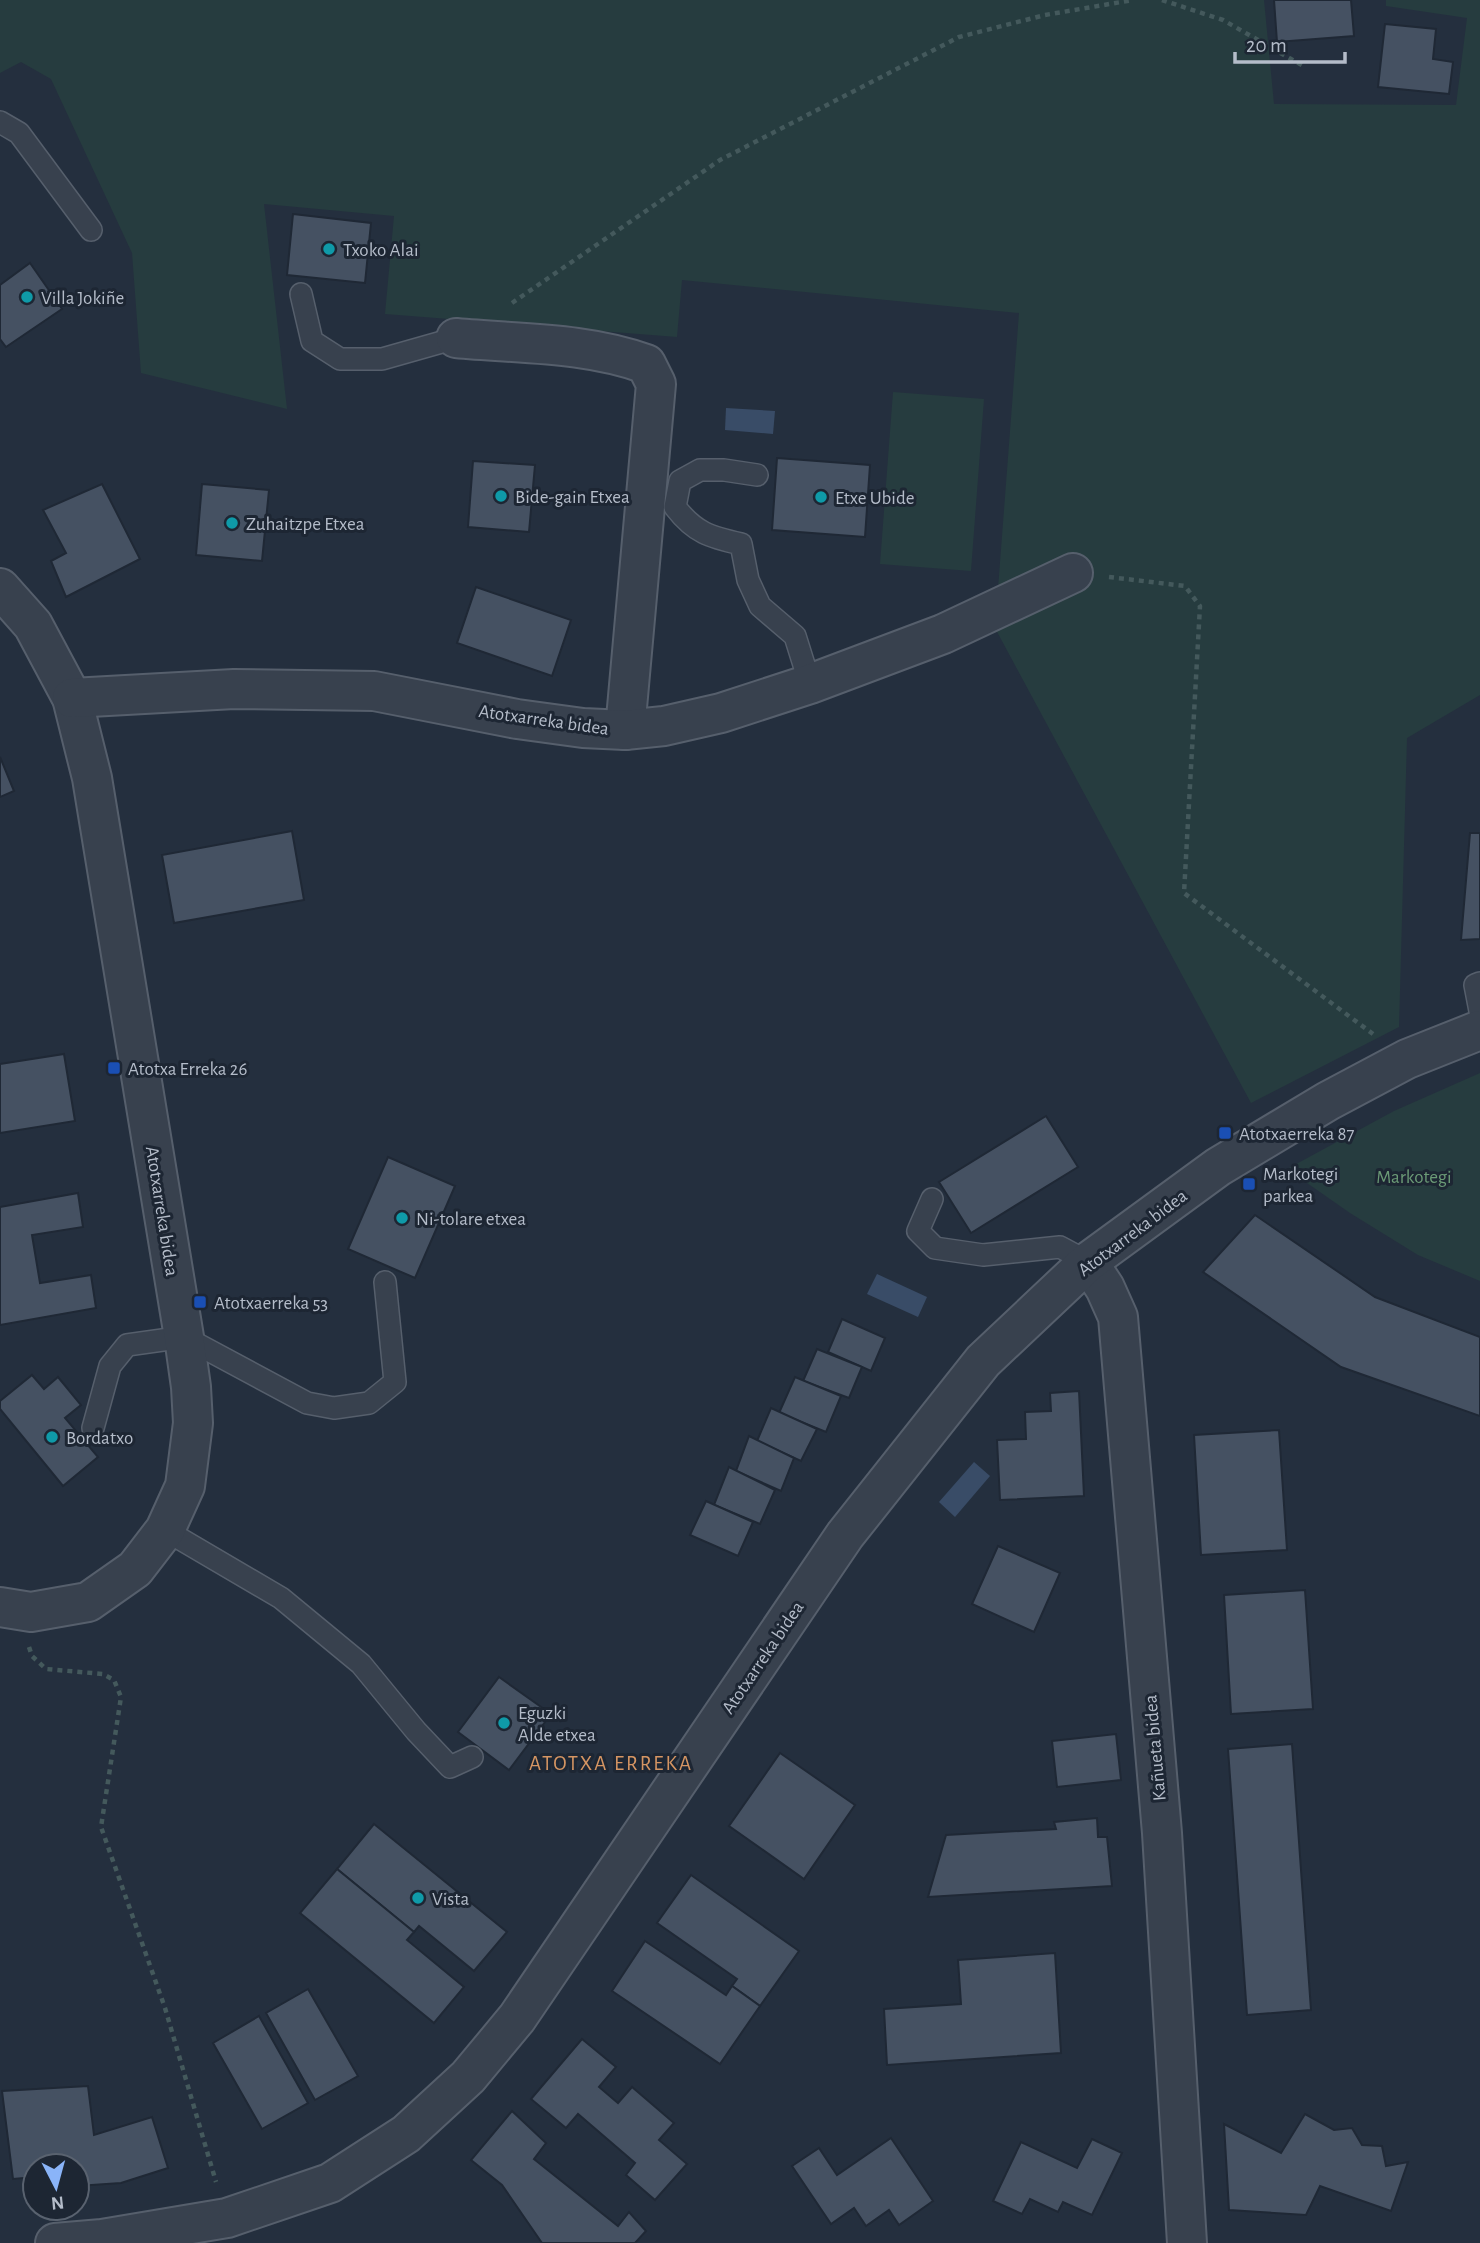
<svg xmlns="http://www.w3.org/2000/svg" width="1480" height="2243" font-family="'Alegreya Sans',sans-serif">
<style>
.green{fill:#263c3f}
.water{fill:#394c67}
.building{fill:#455162;stroke:#1f2835;stroke-width:2}
.lines{fill:none;stroke-linecap:round;stroke-linejoin:round}
.lane-casing{stroke:#565f6c;stroke-width:24}
.street-casing{stroke:#565f6c;stroke-width:42}
.path{stroke:#44595c;stroke-width:4.5;stroke-dasharray:5 5;stroke-linecap:butt}
.lane{stroke:#38414e;stroke-width:21}
.street{stroke:#38414e;stroke-width:38}
.culture-dot{fill:#0f9aa8;stroke:#1d2633;stroke-width:2.5}
.transit-dot{fill:#1a4fb4;stroke:#1d2633;stroke-width:2.5}
.labels{text-anchor:middle;stroke-width:6;stroke-linejoin:round;paint-order:stroke}
.poi-label{font-size:19px;fill:#b4bcc9;stroke:#1d2633;text-anchor:start}
.street-label{font-size:19px;fill:#b4bcc9;stroke:#1d2633}
.park-label{font-size:19px;fill:#6b9a76;stroke:#1d2633}
.neighbourhood-label{font-size:21px;letter-spacing:2px;fill:#d59563;stroke:#1d2633}
</style>
<rect width="100%" height="100%" fill="#242f3e"/>
<g class="green">
<path d="M0 0H1264L1274 104 1456 105 1467 18 1386 6V0H1480V695L1407 738 1399 1027 1251 1103 995 628 1019 313 682 280 677 337 385 314 394 216 264 204 287 409 141 373 132 253 51 79 21 62 0 73Z"/>
<path d="M893 392 984 399 971 571 880 564Z"/>
<path d="M1480 1073V1281L1418 1255 1350 1213 1287 1169 1394 1111Z"/>
</g>
<g class="water">
<path d="M726 408 775 411 773 434 725 430Z"/>
<path d="M877 1274 927 1297 918 1317 867 1294Z"/>
<path d="M974 1462 990 1476 955 1517 939 1502Z"/>
</g>
<g class="building">
<path d="M1274 0H1351L1354 36 1277 42Z"/>
<path d="M1385 24 1436 29 1433 59 1453 62 1449 94 1378 87Z"/>
<path d="M293 214 371 223 365 283 287 275Z"/>
<path d="M30 263 62 309 6 347 0 339V285Z"/>
<path d="M777 458 870 465 865 537 772 530Z"/>
<path d="M473 461 535 465 529 532 468 527Z"/>
<path d="M102 484 140 559 66 597 51 561 66 553 43 510Z"/>
<path d="M202 484 269 490 262 561 196 555Z"/>
<path d="M476 587 571 620 552 676 457 643Z"/>
<path d="M0 757 14 791 0 797Z"/>
<path d="M292 831 304 900 174 923 162 855Z"/>
<path d="M1470 833H1480V939L1461 940Z"/>
<path d="M64 1054 75 1121 0 1133V1064Z"/>
<path d="M1046 1116 1078 1167 971 1233 939 1182Z"/>
<path d="M388 1157 455 1186 415 1278 348 1249Z"/>
<path d="M78 1193 83 1227 32 1235 40 1283 91 1275 96 1308 0 1325V1207Z"/>
<path d="M1255 1215 1375 1297 1480 1337V1416L1341 1367 1203 1272Z"/>
<path d="M842 1319 885 1338 871 1371 828 1352Z"/>
<path d="M817 1349 862 1367 849 1398 803 1381Z"/>
<path d="M32 1375 44 1389 58 1377 81 1405 65 1418 98 1457 63 1486 0 1409V1401Z"/>
<path d="M795 1377 841 1396 826 1432 779 1413Z"/>
<path d="M1079 1391 1084 1496 1000 1500 997 1440 1026 1439 1025 1412 1051 1411 1050 1393Z"/>
<path d="M771 1408 817 1429 801 1461 757 1441Z"/>
<path d="M1279 1430 1287 1550 1201 1555 1194 1435Z"/>
<path d="M749 1436 794 1458 781 1491 736 1471Z"/>
<path d="M729 1467 775 1490 760 1524 714 1505Z"/>
<path d="M706 1501 753 1522 738 1556 690 1535Z"/>
<path d="M998 1546 1060 1573 1034 1632 972 1604Z"/>
<path d="M1305 1590 1313 1709 1231 1714 1224 1595Z"/>
<path d="M499 1677 551 1714 509 1770 458 1732Z"/>
<path d="M1116 1734 1121 1780 1057 1787 1052 1741Z"/>
<path d="M1292 1744 1311 2010 1247 2015 1228 1749Z"/>
<path d="M780 1753 855 1805 804 1879 729 1826Z"/>
<path d="M1097 1818 1098 1837H1107L1112 1886 928 1897 946 1835 1056 1829 1054 1822Z"/>
<path d="M374 1824 507 1932 474 1971 419 1926 414 1932 337 1869Z"/>
<path d="M337 1869 414 1932 407 1940 464 1987 434 2023 300 1913Z"/>
<path d="M691 1875 799 1951 760 2006 732 1986 737 1979 657 1923Z"/>
<path d="M645 1941 726 1995 732 1986 760 2006 720 2064 612 1991Z"/>
<path d="M1055 1953 1061 2053 887 2065 884 2009 961 2004 958 1960Z"/>
<path d="M308 1989 358 2076 315 2100 266 2013Z"/>
<path d="M259 2016 308 2103 262 2129 213 2043Z"/>
<path d="M582 2039 616 2067 599 2087 618 2103 632 2087 674 2123 659 2140 687 2164 655 2200 626 2175 635 2163 578 2114 566 2128 531 2099Z"/>
<path d="M88 2086 94 2135 152 2117 168 2168 121 2183 77 2186V2166H35V2177L13 2179 2 2091Z"/>
<path d="M512 2111 546 2143 534 2159 618 2226 629 2212 646 2231 635 2243H542L502 2185 471 2160Z"/>
<path d="M1305 2114 1334 2130 1352 2128 1362 2145 1382 2146 1386 2166 1408 2162 1391 2211 1320 2186 1306 2215 1229 2210 1224 2124 1281 2153Z"/>
<path d="M891 2138 933 2201 899 2225 889 2210 866 2226 854 2208 831 2224 792 2166 819 2148 837 2175Z"/>
<path d="M1092 2139 1122 2153 1092 2215 1063 2202 1058 2212 1030 2199 1022 2214 993 2201 1021 2142 1077 2168Z"/>
</g>
<g class="lines">
<g class="lane-casing">
<g id="lane">
<path d="M0 122 19 133 91 230"/>
<path d="M301 294 312 341 340 359H382L456 338"/>
<path d="M757 475 724 470H700L680 481 675 507C695 533 710 537 741 544L748 580 760 606 795 636 810 684"/>
<path d="M1480 983 1475 985 1480 1011"/>
<path d="M932 1199 918 1231 935 1248 983 1255 1060 1247 1088 1262"/>
<path d="M93 1428 110 1366 127 1345 184 1337 307 1403 334 1408 369 1403 395 1382 385 1282"/>
<path d="M165 1530 281 1598 361 1664 416 1731 450 1767 472 1757"/>
</g>
</g>
<g class="street-casing">
<g id="street">
<path d="M456 338C519 344 586 342 646 364L656 384 625 730"/>
<path d="M0 588 33 625 72 698 92 778 184 1337 191 1387 193 1423 185 1486 165 1530 135 1569 88 1602 31 1612 0 1607"/>
<path d="M72 698 234 689 374 691 517 719 583 728 625 730 664 726 721 713 810 684 943 634 1073 573"/>
<path d="M1088 1262 1105 1288 1118 1317 1162 1833 1187 2243"/>
<path d="M55 2243 102 2239 227 2218 330 2183 406 2134 468 2077 517 2018 845 1535 983 1361 1088 1262 1218 1167 1328 1101 1407 1059 1480 1030"/>
</g>
</g>
<g class="path">
<path d="M1162 0 1223 20 1305 67"/>
<path d="M512 303 720 160 959 37 1045 15 1133 0"/>
<path d="M1109 577 1185 586 1200 606 1184 893 1373 1034"/>
<path d="M29 1647 32 1656 46 1669 103 1674 114 1680 121 1697 101 1827 165 2008 216 2182"/>
</g>
<use href="#lane" class="lane"/>
<use href="#street" class="street"/>
</g>
<g class="culture-dot">
<circle cx="329" cy="249" r="7"/>
<circle cx="27" cy="297" r="7"/>
<circle cx="501" cy="496" r="7"/>
<circle cx="821" cy="497" r="7"/>
<circle cx="232" cy="523" r="7"/>
<circle cx="402" cy="1218" r="7"/>
<circle cx="52" cy="1437" r="7"/>
<circle cx="504" cy="1723" r="7"/>
<circle cx="418" cy="1898" r="7"/>
</g>
<g class="transit-dot">
<rect x="107" y="1061" width="14" height="14" rx="3.5"/>
<rect x="1218" y="1126" width="14" height="14" rx="3.5"/>
<rect x="1242" y="1177" width="14" height="14" rx="3.5"/>
<rect x="193" y="1295" width="14" height="14" rx="3.5"/>
</g>
<g class="labels">
<g class="poi-label">
<text x="343" y="256">Txoko Alai</text>
<text x="41" y="304">Villa Jokiñe</text>
<text x="515" y="503">Bide-gain Etxea</text>
<text x="835" y="504">Etxe Ubide</text>
<text x="246" y="530">Zuhaitzpe Etxea</text>
<text x="128" y="1075">Atotxa Erreka 26</text>
<text x="1239" y="1140">Atotxaerreka 87</text>
<text x="1263" y="1180">Markotegi<tspan x="1263" dy="22">parkea</tspan></text>
<text x="416" y="1225">Ni-tolare etxea</text>
<text x="214" y="1309">Atotxaerreka 53</text>
<text x="66" y="1444">Bordatxo</text>
<text x="518" y="1719">Eguzki<tspan x="518" dy="22">Alde etxea</tspan></text>
<text x="432" y="1905">Vista</text>
</g>
<g class="street-label">
<text transform="translate(544 719) rotate(8)" y="7">Atotxarreka bidea</text>
<text transform="translate(163 1211) rotate(81)" y="7">Atotxarreka bidea</text>
<text transform="translate(1132 1232) rotate(-37)" y="7">Atotxarreka bidea</text>
<text transform="translate(762 1657) rotate(-56)" y="7">Atotxarreka bidea</text>
<text transform="translate(1154 1748) rotate(-95)" y="7">Kañueta bidea</text>
</g>
<g class="park-label">
<text x="1414" y="1183">Markotegi</text>
</g>
<g class="neighbourhood-label">
<text x="611" y="1770">ATOTXA ERREKA</text>
</g>
</g>
<g transform="translate(56 2187) rotate(174)"><circle r="33" fill="#1d2633" stroke="#59626f" stroke-width="2"/>
<path d="M0-5L12 26L0 18L-12 26Z" fill="#8ab4f8"/>
<text y="-10" font-size="19" font-weight="bold" text-anchor="middle" fill="#b4bcc9">N</text>
</g>
<path d="M1235 52v10h110v-10" fill="none" stroke="#b4bcc9" stroke-width="3.5"/>
<text x="1246" y="52" font-size="21" fill="#b4bcc9" stroke="#1d2633" stroke-width="5" paint-order="stroke">20 m</text>
</svg>
